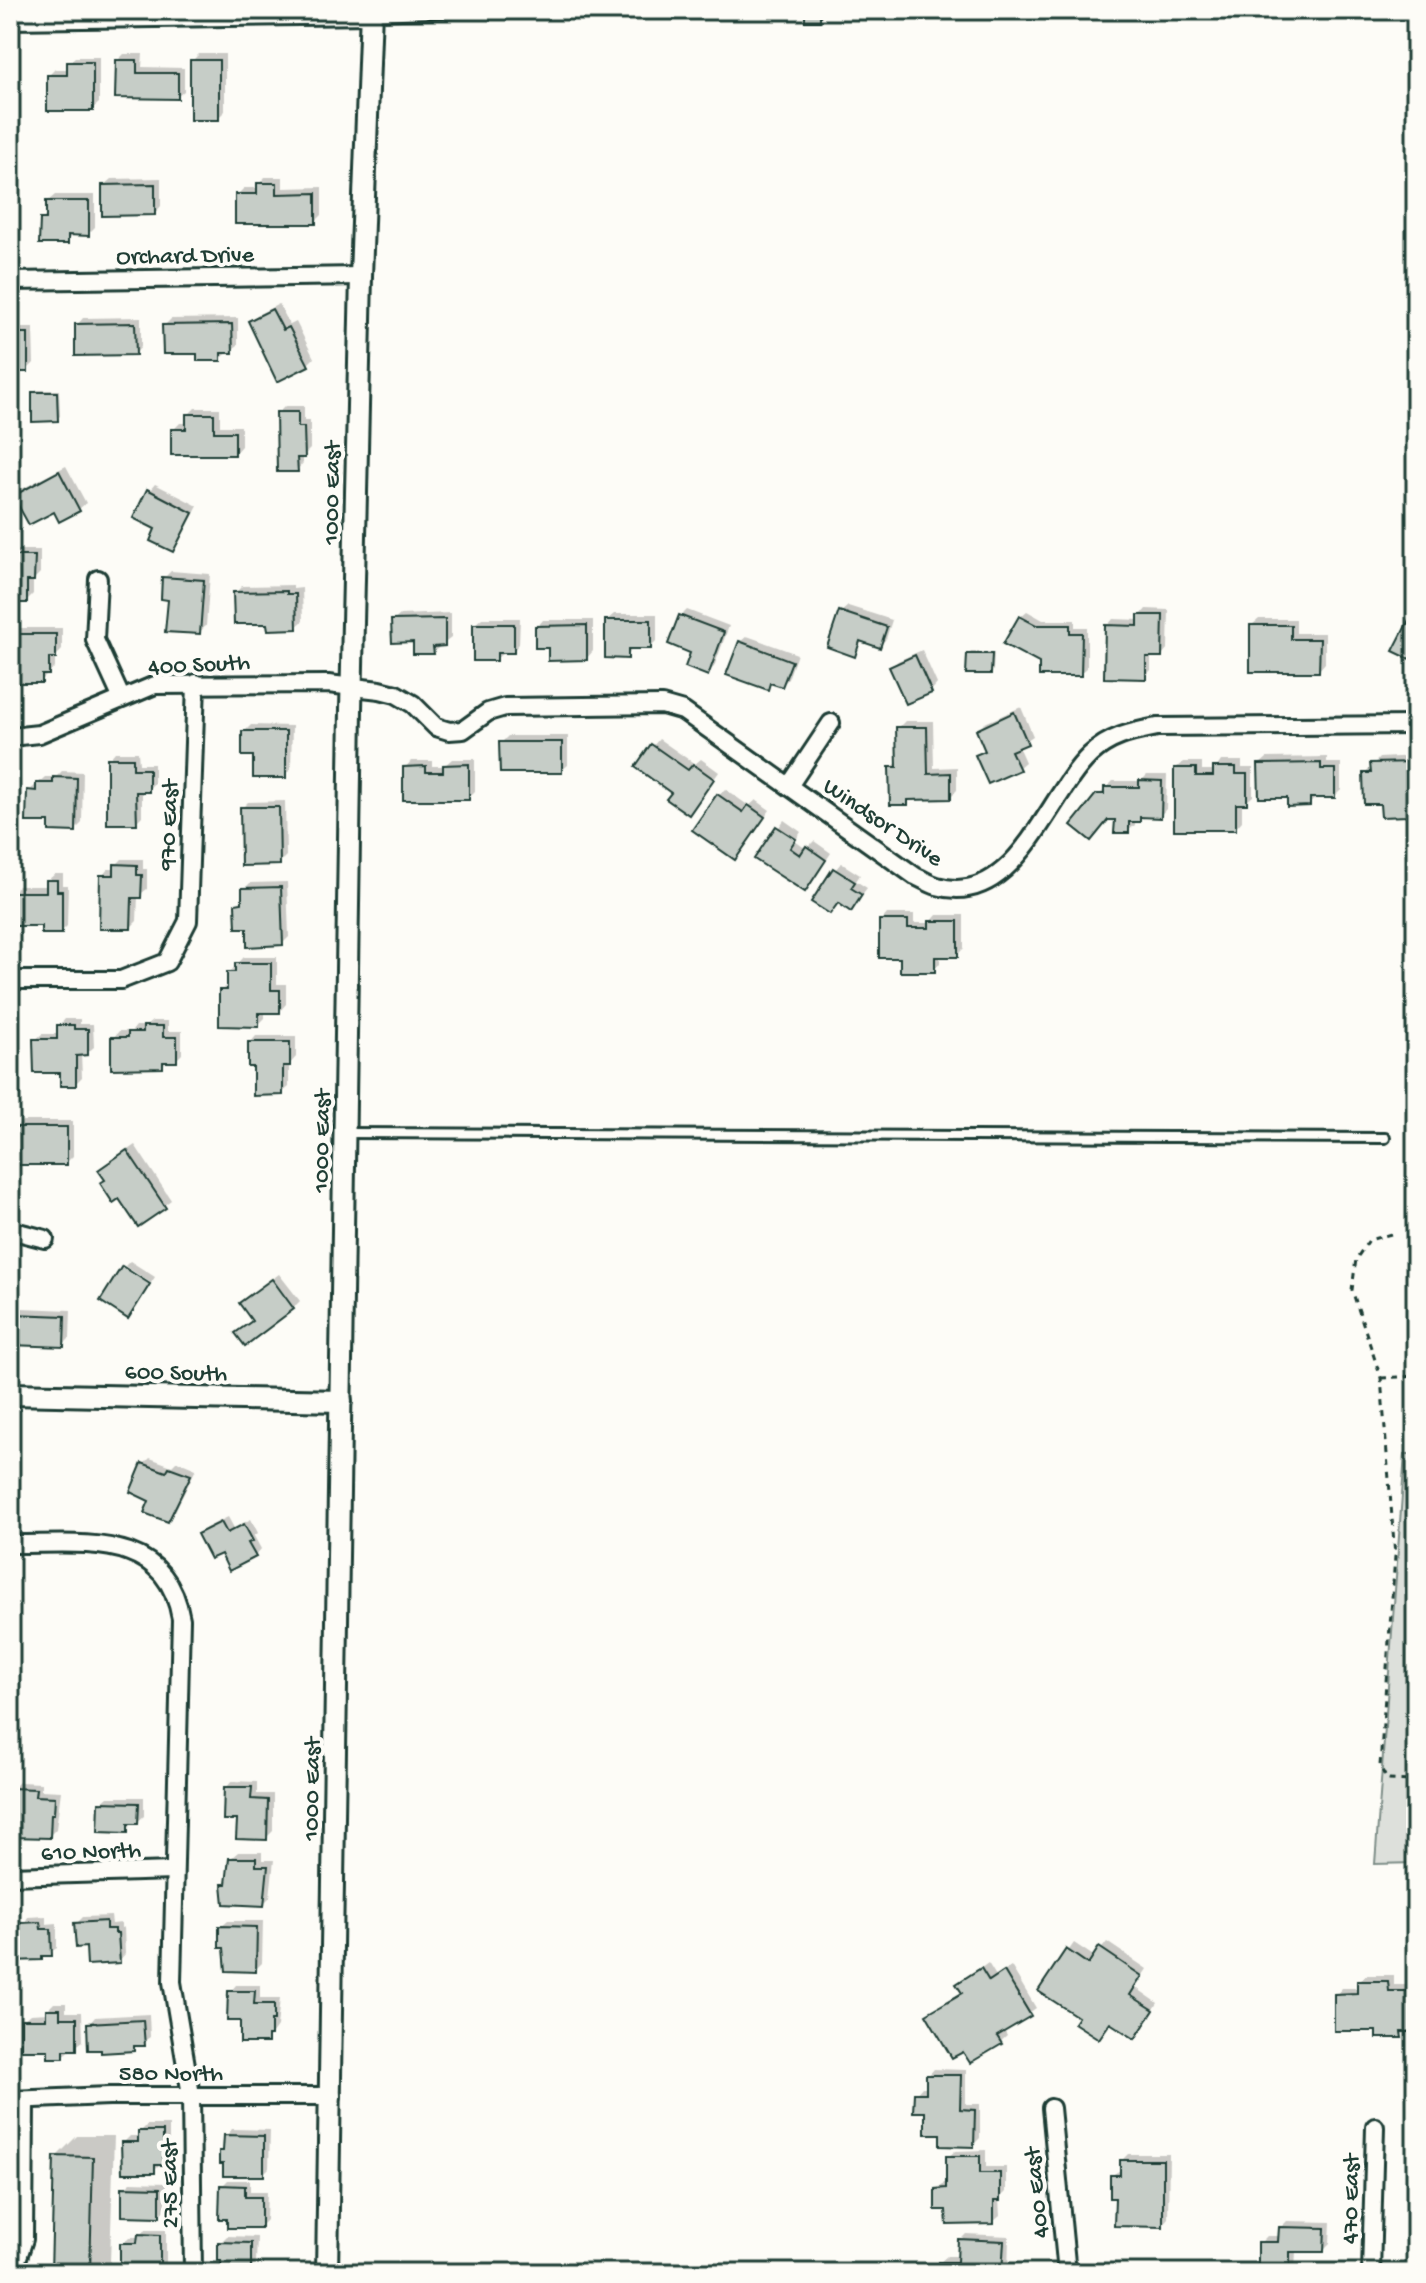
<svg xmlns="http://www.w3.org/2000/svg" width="1426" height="2283" font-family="'Gochi Hand',sans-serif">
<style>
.green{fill:#dde0db;stroke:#7e8e88;stroke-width:2}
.shadow{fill:#0003}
.building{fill:#c6cdc7;stroke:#1f3d34;stroke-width:2}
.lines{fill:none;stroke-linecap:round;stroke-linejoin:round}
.service-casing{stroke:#1f3d34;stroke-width:14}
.minor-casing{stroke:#1f3d34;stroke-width:22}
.tertiary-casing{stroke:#1f3d34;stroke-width:26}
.path{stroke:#1f3d34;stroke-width:3;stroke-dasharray:6 6;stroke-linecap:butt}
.service{stroke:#fdfcf7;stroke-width:8}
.minor{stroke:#fdfcf7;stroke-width:16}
.tertiary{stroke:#fdfcf7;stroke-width:20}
.labels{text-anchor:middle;stroke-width:8;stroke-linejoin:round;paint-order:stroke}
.street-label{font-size:24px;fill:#1f3d34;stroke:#fdfcf7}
</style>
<rect width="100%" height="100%" fill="#fdfcf7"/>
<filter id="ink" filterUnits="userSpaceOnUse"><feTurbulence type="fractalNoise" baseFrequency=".0125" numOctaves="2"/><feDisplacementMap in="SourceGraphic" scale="16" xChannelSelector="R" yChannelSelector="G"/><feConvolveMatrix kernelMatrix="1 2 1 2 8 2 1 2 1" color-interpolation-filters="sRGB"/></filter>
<g filter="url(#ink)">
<path class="green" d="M1405 1454H1416V1863L1375 1864Z"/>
<g class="shadow">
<path d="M807 10H826V13L819 19Z"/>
<path d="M124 54H143L142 67 184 68V91L177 97 117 96 118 60Z"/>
<path d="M199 54H225V111L218 118 192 61Z"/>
<path d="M75 57H99V103L92 109 49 75 55 69H68V63Z"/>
<path d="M12 66 18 98 10 104V67Z"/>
<path d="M10 174H19V222L12 228H10Z"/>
<path d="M265 177H283V188L322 187V215L315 222 237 195 244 188H259V184Z"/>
<path d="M161 178V206L155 213 104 185 111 179Z"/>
<path d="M55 195H95V227L88 234 74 233 68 242 42 220 48 213V201Z"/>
<path d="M279 304 290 325 296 322 314 358 307 365 250 321 257 315Z"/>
<path d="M10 315 11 328H33L34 363 27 370H10Z"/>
<path d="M141 317V347L135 354 77 325 83 318Z"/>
<path d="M238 318V345L220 359 198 352 164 326 171 319Z"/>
<path d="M37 390H59L60 416 57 419 34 393Z"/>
<path d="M285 406H304V421H310V449L303 456V463L297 470 278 413Z"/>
<path d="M195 408H220V426H241V446L235 453 173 430 180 423H188V415Z"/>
<path d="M66 466 86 503 79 509 60 520 55 510 16 496 22 489Z"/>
<path d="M155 484 198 506 179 543 173 550 149 491Z"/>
<path d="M10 550H40V573L33 580V594L26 601H10Z"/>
<path d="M171 571 210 574 206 626 199 632 164 578Z"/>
<path d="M293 585V589L302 588 303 621 296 627 269 622 235 593 242 586Z"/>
<path d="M848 606 892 620 886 639 879 646 863 640 854 655 841 612Z"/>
<path d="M1146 609 1169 610 1168 648 1162 655H1151V670L1145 677 1107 626 1113 619 1140 620V616Z"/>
<path d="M687 610 729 626 714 667 707 673 681 616Z"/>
<path d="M1027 611 1043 620H1075V627H1087V668L1080 674 1041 662 1020 617Z"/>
<path d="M451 613V638L433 652 393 621 400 615Z"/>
<path d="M614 614H657V640L650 647H633L627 657 607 620Z"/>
<path d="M482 618H520L519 644 513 651 503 653 496 659 475 624Z"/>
<path d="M1259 619H1296V633H1325V663L1319 670 1252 625Z"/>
<path d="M543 620H593V651L587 658 550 646 537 627Z"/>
<path d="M10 628H62V650L55 657V667L41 681 14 652H10Z"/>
<path d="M747 636 797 654 788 679 782 685 773 682 767 688 740 642Z"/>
<path d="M922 650 937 684 931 691 891 667 898 661Z"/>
<path d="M971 652H994L993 669 991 672 969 654Z"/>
<path d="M1021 707 1033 736 1018 746 1025 762 1018 768 977 756 986 748 978 730 985 723Z"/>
<path d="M905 721H933L934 768 957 767V790L950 797 912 798 907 803 891 768 898 762V728Z"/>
<path d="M251 725 292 726 291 769 285 776 255 754 244 732Z"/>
<path d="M508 736H568V765L561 771 501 743Z"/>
<path d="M659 739 695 764 701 759 719 772 695 806 674 792 653 746Z"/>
<path d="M115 752H138L139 764H154V783L148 790H142V816L136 822 109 759Z"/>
<path d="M1416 756V803L1407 814 1382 802 1365 774 1379 758Z"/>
<path d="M1327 757V763H1341V790L1335 796 1316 798 1309 804 1289 796 1260 764 1267 758Z"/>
<path d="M452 759H475V791L468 798 405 768 411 761H432V766H444Z"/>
<path d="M1221 761H1242V768H1253V796L1246 802H1242V821L1236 828 1176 768 1183 762H1202V770H1215Z"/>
<path d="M62 771 83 772 82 823 75 830 51 820 29 791 45 777H56Z"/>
<path d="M1147 775H1167L1166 809 1160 816 1143 815 1135 820V825L1128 831 1098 796 1113 781H1141Z"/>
<path d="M725 789 749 806 756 800 770 810 741 851 718 796Z"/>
<path d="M285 801 286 856 279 863 242 808 248 802Z"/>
<path d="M784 820 801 832 795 841 806 849 814 841 831 853 811 883 757 858Z"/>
<path d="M122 859H143V869H147V889L138 896 137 921 131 927 102 876 108 869H116V865Z"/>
<path d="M841 863 860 875 856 881 867 888 851 909 839 901 830 912 835 870Z"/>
<path d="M55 874H63V885H68L67 926 61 932 43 924 11 893 18 886H48V880Z"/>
<path d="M287 882 289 937 282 944 249 925 237 904 244 898V889L250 883Z"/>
<path d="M887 914H914V923H930L937 915H964V948L957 955H940V963L934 970 902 956 881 921Z"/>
<path d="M244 957H277V984H286V1004L280 1011H265V1018L258 1025 221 991 229 983V973Z"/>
<path d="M65 1019H80V1024H93L94 1047 87 1053H81L82 1077 75 1084 35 1040 42 1034H59V1026Z"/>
<path d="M152 1021H168V1031H182V1054L176 1060H168L162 1066 113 1038 119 1031H132L136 1026H146Z"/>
<path d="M256 1036H296V1057L289 1065V1087L282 1093 255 1065 250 1043Z"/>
<path d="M22 1121H73V1156L66 1163 15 1128Z"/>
<path d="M135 1145 171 1200 139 1224 107 1179V1164Z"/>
<path d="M130 1261 155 1277 151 1283 125 1266Z"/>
<path d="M279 1274 300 1301 293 1308 244 1326 253 1320 248 1297Z"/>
<path d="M21 1308 71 1310 70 1338 63 1345 14 1315Z"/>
<path d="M150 1458 172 1466 177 1461 196 1469 174 1513 168 1520 152 1500 144 1464Z"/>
<path d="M228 1517 234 1528 251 1519 258 1533 254 1536 261 1549 255 1556 221 1551 200 1534 206 1528Z"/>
<path d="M232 1781 257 1782V1794H273V1831L266 1838 239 1818 226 1788Z"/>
<path d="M19 1782 41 1783V1790L61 1791 56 1829 49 1836 10 1835V1801L12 1789Z"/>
<path d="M108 1797H144V1816L137 1822H133L127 1831 101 1803Z"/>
<path d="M238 1852H262V1860H274L270 1897 263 1904 224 1885 228 1881 231 1858Z"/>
<path d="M46 1916V1924L57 1923V1948L41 1958 10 1960V1927H22L28 1917Z"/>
<path d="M111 1916 112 1924 121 1923V1928L124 1927 125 1954 119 1961 88 1945 76 1924 83 1917Z"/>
<path d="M228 1921H263L262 1963 255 1970 221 1927Z"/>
<path d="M1107 1942 1147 1969 1135 1987 1158 2003 1141 2030 1111 2021 1099 2036 1081 2017 1041 1990 1074 1943 1095 1957Z"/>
<path d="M988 1963 996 1976 1011 1966 1036 2008 1004 2030 1007 2036 1000 2042 963 2049 929 2015 963 1991 959 1984Z"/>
<path d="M1366 1975H1394V1985H1416V2026L1413 2030H1407L1401 2036 1378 2029 1336 1995 1342 1988H1359V1982Z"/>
<path d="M236 1985H260V1998H280L277 2027 267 2041 242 2020 230 1992Z"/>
<path d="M54 2003H66V2012H82L83 2041 63 2056 50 2048 23 2020 30 2014 48 2013V2009Z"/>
<path d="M10 2013H15V2042L10 2047Z"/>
<path d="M149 2014 150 2037 133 2049 89 2024 95 2017Z"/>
<path d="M934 2069 966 2070V2104H980V2138L973 2145 943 2132 916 2094 922 2087H928V2076Z"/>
<path d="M10 2124 18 2125 16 2208 10 2214Z"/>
<path d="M147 2125H169V2156L154 2171 123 2143 130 2136H140V2132Z"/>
<path d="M232 2129 270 2130 269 2168 263 2174 221 2152 225 2148 226 2136Z"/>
<path d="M77 2136H114L110 2262 99 2273H53L56 2157Z"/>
<path d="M986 2150V2167H1006V2192L999 2199 1000 2216 993 2222 948 2208 937 2189 944 2183H948V2157L955 2151Z"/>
<path d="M1128 2154H1169L1168 2218 1162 2225 1117 2196 1112 2175 1122 2169V2160Z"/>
<path d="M228 2180H250V2191H267L266 2220 260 2226 222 2186Z"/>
<path d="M131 2182 166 2183V2209L159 2215 124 2188Z"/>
<path d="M1287 2221 1331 2222 1330 2243 1323 2250H1296L1295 2273H1260V2243L1267 2236H1280V2228Z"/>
<path d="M146 2229H166V2263L159 2270 122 2244 129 2237H140Z"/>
<path d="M966 2234 1009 2236 1008 2273H940V2262L947 2256H959L960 2240Z"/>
<path d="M227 2236 257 2237 256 2262 250 2268 220 2243Z"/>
</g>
<g class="building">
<rect x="805" y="10" width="15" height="11"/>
<path d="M116 60H137V73H178V99L115 98Z"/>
<rect x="190" y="60" width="29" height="60"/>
<path d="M67 62H93V111H47V75H67Z"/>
<path d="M10 180H14L13 230H10Z"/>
<path d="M257 183H277V194L316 193V224H235V194H257Z"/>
<path d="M155 184V215L102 216V185Z"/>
<path d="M46 201H89V236L68 235V244H39L40 219H46Z"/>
<path d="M272 309 283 330 289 327 309 366 277 382 248 321Z"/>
<path d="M135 323 136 355 75 356V324Z"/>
<path d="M232 324 233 353H221V361H197V354H163L162 325Z"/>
<rect x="10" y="333" width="18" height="39"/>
<path d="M32 392H57L58 421 32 422Z"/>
<path d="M276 412H298V427H304L305 458H297L298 472H277Z"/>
<path d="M186 414H214V432H235V455H171V429H186Z"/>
<path d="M59 471 80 511 59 522 54 512 29 525 13 496Z"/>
<path d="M147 489 193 513 173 552 150 541 155 529 133 518Z"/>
<path d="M10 556H35L34 581H27V603H10Z"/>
<path d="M162 577 204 580 200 634 165 632 168 600 161 599Z"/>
<path d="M287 591V594H296L297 629 268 630 267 624H234L233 592Z"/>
<path d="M1416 606V662L1393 651Z"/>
<path d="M839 611 887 627 880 648 860 641 855 657 827 647Z"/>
<path d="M679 615 724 632 708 676 685 667 690 653 668 644Z"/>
<path d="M1138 615H1163L1162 657H1146V679L1104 678 1105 625 1138 626Z"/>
<path d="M1019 616 1036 625H1070V633H1082L1081 676H1039V663L1003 644Z"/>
<path d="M445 619V646L433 647 434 654H413V642L392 643 391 620Z"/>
<path d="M605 620H651V649H628V659L605 658Z"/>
<path d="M473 624H514V653H497V661H473Z"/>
<path d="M587 625V660L548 661V648H535V626Z"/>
<path d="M1250 625H1291V639H1320L1319 672H1250Z"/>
<path d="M10 634H56V658H49V675H42V683H12Z"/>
<path d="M739 641 792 661 782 687 770 683 768 690 726 675Z"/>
<path d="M967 654H992L991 674H966Z"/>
<path d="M915 655 932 693 906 704 889 667Z"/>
<path d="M1014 712 1028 744 1011 751 1020 770 988 784 975 755 985 751 976 730Z"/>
<path d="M896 727H927L928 774 951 773V799L908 800V805H890L889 767H897Z"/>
<path d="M242 731H286V778H253V756H242Z"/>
<path d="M499 742H562V773H500Z"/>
<path d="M651 744 688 770 693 764 714 779 689 815 666 799 671 793 635 767Z"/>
<path d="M107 758H133V769H149V792H136L137 824H107Z"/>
<path d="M1416 762V805H1407L1408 816 1381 817 1380 804H1364L1363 773H1371L1370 763Z"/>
<path d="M1321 763V769H1335V798H1310V806L1287 807V798H1259L1258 764Z"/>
<path d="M469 764V800H403V767L426 766V772H443V765Z"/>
<path d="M1213 767H1236V774H1247V804H1236V830H1174V768H1196V776H1213Z"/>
<path d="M53 777 77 778 76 832 49 831V822H26L27 790 36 791V783H53Z"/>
<path d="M1139 780 1162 781 1161 818 1140 817V822H1129V833H1114L1115 820H1108L1091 841 1071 825 1096 794H1104V787H1139Z"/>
<path d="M717 794 743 812 748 805 765 817 735 860 692 830Z"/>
<path d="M240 807H279L280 865 241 866Z"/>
<path d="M776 826 796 839 790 848 800 855 806 846 826 860 805 892 754 859Z"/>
<path d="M114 864 137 865V875H142L141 898H132L131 929H99L100 875H114Z"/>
<path d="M833 868 855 882 851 888 862 895 851 912 838 903 830 914 811 902Z"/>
<path d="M46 880H57V891H62V934H41V926H10V892H46Z"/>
<path d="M281 887 283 945 247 947V928H236L235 904 242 903V888Z"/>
<path d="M879 920H908V928H929V921H958V957H935V972H900V958H879Z"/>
<path d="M235 963H271V990H280V1013H259V1027L219 1026V990H227V972H235Z"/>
<path d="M57 1025H74V1029H88V1055L76 1056V1086H60V1073H34L33 1039H57Z"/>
<path d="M143 1026H163V1037H177V1062H163V1068L111 1069V1037H128V1032H143Z"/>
<path d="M248 1042H290V1066H283V1095L253 1096V1067H248Z"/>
<rect x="13" y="1127" width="54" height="38"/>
<path d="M127 1150 166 1208 138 1227 119 1199 113 1203 100 1183 105 1180 98 1170Z"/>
<path d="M122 1266 150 1284 128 1319 100 1301Z"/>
<path d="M272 1279 294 1309 245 1346 235 1333 252 1321 239 1303Z"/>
<path d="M12 1314 65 1316 64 1347 11 1345Z"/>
<path d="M142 1463 166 1472 169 1467 191 1475 168 1522 144 1513 149 1501 130 1492Z"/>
<path d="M221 1522 227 1533 244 1524 253 1541 248 1543 256 1557 229 1571 221 1554 210 1559 197 1534Z"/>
<path d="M224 1787H252L251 1799 268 1800 267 1840 236 1839 237 1820H223Z"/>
<path d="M10 1788 36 1789 35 1796 55 1797 54 1814H51L50 1838 10 1837Z"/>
<path d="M99 1802 139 1803 138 1824H128V1833L98 1832Z"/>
<path d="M229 1858H256V1866H268L264 1906 224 1904 222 1884H226Z"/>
<path d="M106 1921V1929H115V1933H118L120 1963 87 1965 86 1947 76 1948 74 1923Z"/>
<path d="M40 1922 41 1929H51L52 1956H42V1960L10 1961V1933L20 1932V1923Z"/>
<path d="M219 1926 257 1927 256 1972 226 1971 224 1948H219Z"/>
<path d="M1099 1947 1142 1976 1130 1995 1154 2010 1135 2039 1110 2023 1099 2039 1074 2023 1078 2017 1038 1991 1066 1949 1088 1964Z"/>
<path d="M981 1968 989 1981 1004 1971 1031 2016 997 2036 1002 2044 970 2063 963 2052 952 2058 926 2014 962 1993 956 1984Z"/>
<path d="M1357 1981H1388L1389 1991H1413L1414 2032H1401L1402 2038H1376V2031H1334V1994L1357 1993Z"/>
<path d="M228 1991H255L254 2004H274V2021H271V2036H268V2043H240V2021H227Z"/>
<path d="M46 2009H60V2018H77V2050H64V2058H48V2050H21V2019H46Z"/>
<path d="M143 2020 145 2046H134V2051L101 2053V2050H88L87 2023Z"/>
<path d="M926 2075H961L960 2109 975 2110 974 2147 940 2146V2134H925V2112H913L914 2093H926Z"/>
<path d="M138 2131H163V2165H155V2173H122L121 2142H138Z"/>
<path d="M224 2135 264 2136V2176H223V2164H219V2151H223Z"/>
<path d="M54 2156 93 2157 90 2273H51Z"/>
<path d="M946 2156H980V2173H1000V2201H994V2224L947 2225 946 2210H935V2189L946 2188Z"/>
<path d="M1120 2160H1163V2227L1114 2226 1115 2198H1110V2175H1120Z"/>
<path d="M220 2185 245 2186V2197H261V2228H227V2219H219Z"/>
<path d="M122 2187 160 2188V2217L122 2216Z"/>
<path d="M1279 2227 1325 2228 1324 2252H1290V2273H1258V2242H1278Z"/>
<path d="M138 2234 160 2235V2272L120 2271V2243H137Z"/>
<path d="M958 2239 1004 2241 1002 2273H938V2262H957Z"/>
<path d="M218 2242 251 2243V2270H221V2261H218Z"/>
</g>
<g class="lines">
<g class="service-casing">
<g id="service">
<path d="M372 15 519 10"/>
<path d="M347 1133 1385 1138"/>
</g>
</g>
<g class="minor-casing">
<g id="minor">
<path d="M10 20 371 15"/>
<path d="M10 281 361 276"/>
<path d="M98 579 95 640 121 697"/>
<path d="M10 737 39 734 155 685 328 684 380 690 396 694 413 704 436 727 449 731 463 730 488 712 505 707 662 705 683 711 915 876C922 879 930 884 937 886 1015 909 1047 796 1090 755 1110 736 1132 732 1157 727L1416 725"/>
<path d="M789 786 831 723"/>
<path d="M10 980H121L167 962 188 921 196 683"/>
<path d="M10 1230 45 1239"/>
<path d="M10 1544C80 1545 166 1529 181 1619L172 1982 191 2095 193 2273"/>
<path d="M10 1876 173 1871"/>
<path d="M10 2100 109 2096H332"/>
<path d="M1051 2108 1067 2273"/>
<path d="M10 2265 16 2263 24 2239 25 2100"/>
<path d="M1371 2273 1375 2127"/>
</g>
</g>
<g class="tertiary-casing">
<g id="tertiary">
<path d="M10 1394 341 1401"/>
<path d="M327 2273 351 709 361 276 371 10"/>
</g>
</g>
<g class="path">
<path d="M1391 1234 1369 1240 1356 1259 1352 1290 1381 1378 1395 1556 1380 1766 1387 1780 1416 1781"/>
<path d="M1381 1378 1416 1376"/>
</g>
<use href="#service" class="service"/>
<use href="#minor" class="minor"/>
<use href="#tertiary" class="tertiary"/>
</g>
</g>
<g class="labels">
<g class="street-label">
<text transform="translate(185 254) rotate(-1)" y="8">Orchard Drive</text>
<text transform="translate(330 493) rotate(-89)" y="8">1000 East</text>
<text transform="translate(199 663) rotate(-3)" y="8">400 South</text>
<text transform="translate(884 821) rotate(34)" y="8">Windsor Drive</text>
<text transform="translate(167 825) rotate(-88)" y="8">970 East</text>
<text transform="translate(320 1141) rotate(-89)" y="8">1000 East</text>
<text transform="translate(176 1371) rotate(1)" y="8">600 South</text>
<text transform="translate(310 1789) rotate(-89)" y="8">1000 East</text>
<text transform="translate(91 1850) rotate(-2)" y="8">610 North</text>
<text x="171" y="2080">580 North</text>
<text transform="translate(168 2184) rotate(-91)" y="8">275 East</text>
<text transform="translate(1035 2193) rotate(-96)" y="8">400 East</text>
<text transform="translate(1349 2199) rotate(-89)" y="8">470 East</text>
</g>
</g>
<rect width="1426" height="2283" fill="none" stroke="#fdfcf7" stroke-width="40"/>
<rect x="20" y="20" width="1386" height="2243" fill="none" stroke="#1f3d34" stroke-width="3" filter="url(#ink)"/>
</svg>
